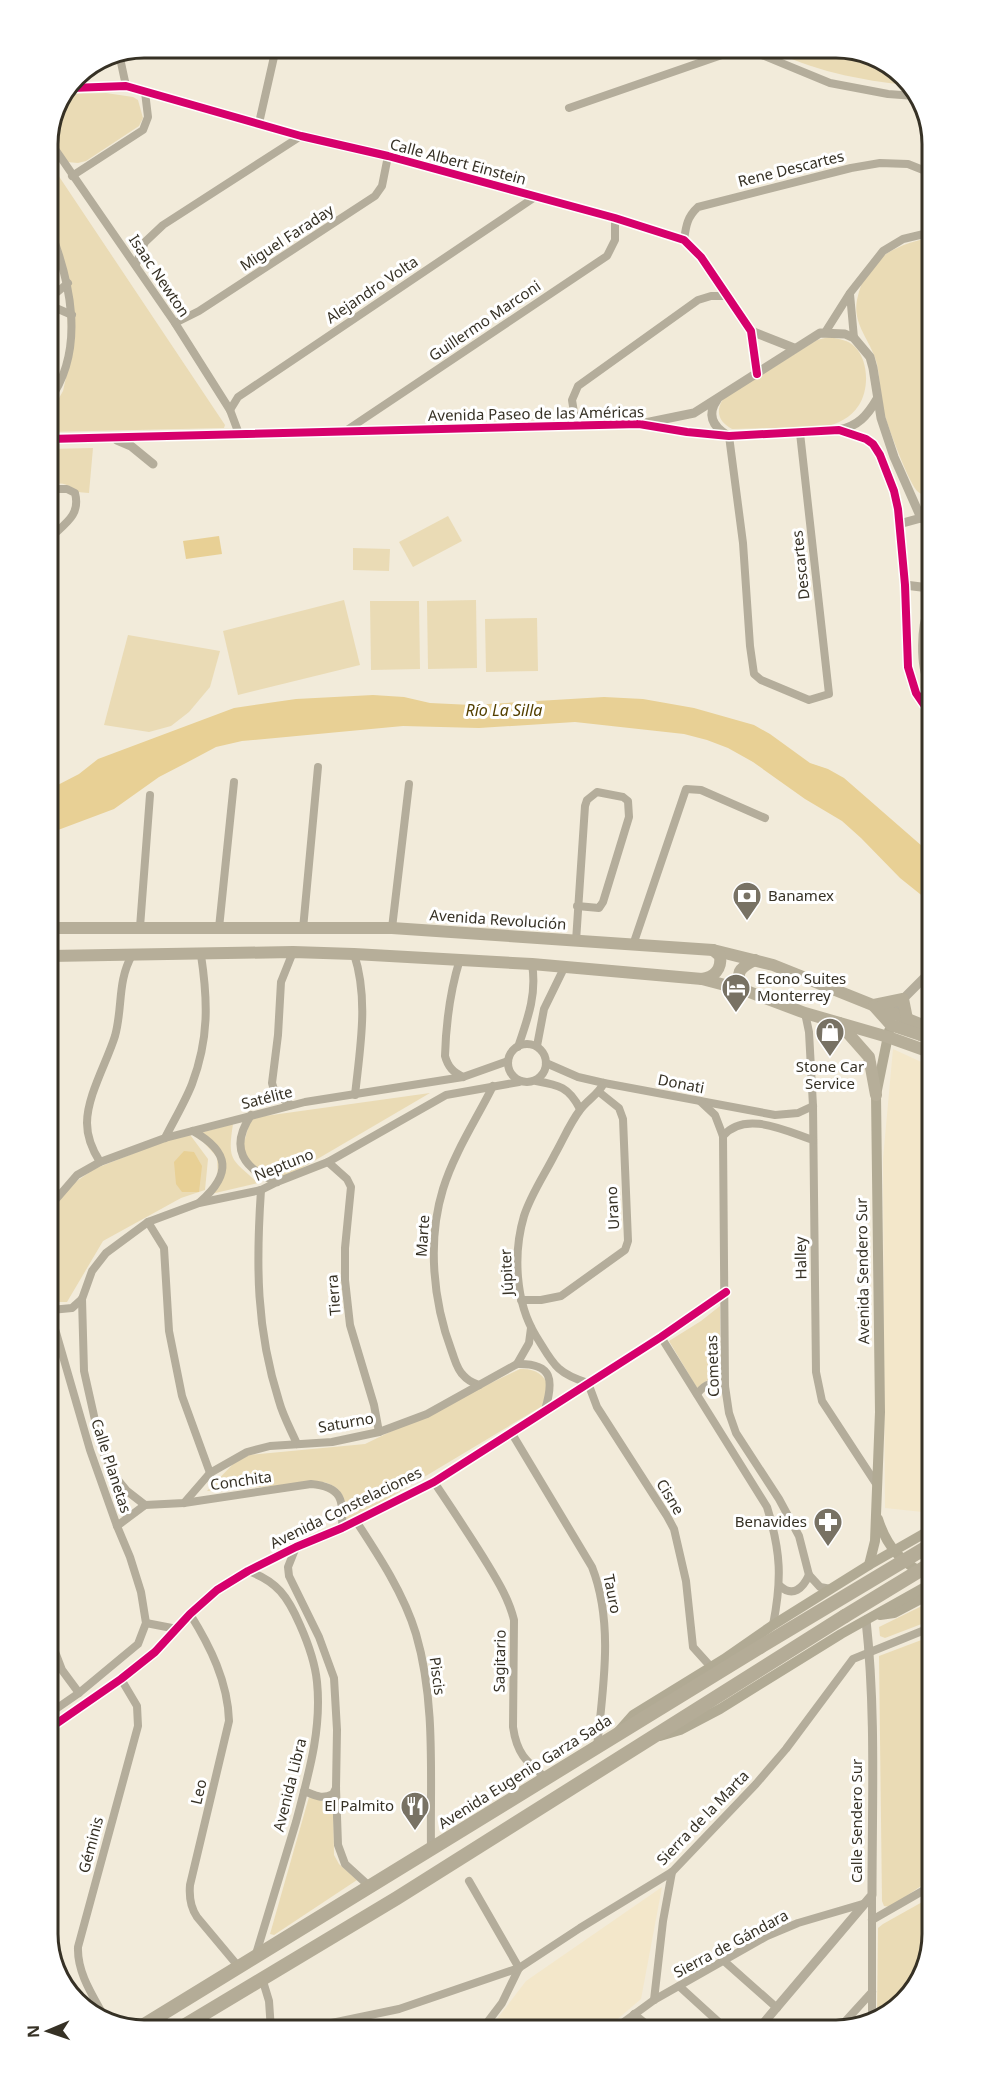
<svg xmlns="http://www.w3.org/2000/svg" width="981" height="2079" font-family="'Noto Sans',sans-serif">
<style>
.built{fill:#f3e7ca}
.green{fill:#eadbb5}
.water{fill:#e8d095}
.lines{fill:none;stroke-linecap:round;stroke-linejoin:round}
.minor{stroke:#b4ad9b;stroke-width:8}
.tertiary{stroke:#b4ad9b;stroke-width:9}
.secondary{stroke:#b1aa94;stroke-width:10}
.primary{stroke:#b6ae99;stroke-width:12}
.trunk{stroke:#b4ac97;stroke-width:14}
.trunk-bridge{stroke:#b4ac97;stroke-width:14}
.cycleway-casing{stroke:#fff;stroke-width:11}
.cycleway{stroke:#d6006c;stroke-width:8}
.labels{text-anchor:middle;stroke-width:6;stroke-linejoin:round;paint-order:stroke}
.street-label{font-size:15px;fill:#363125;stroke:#fff}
.poi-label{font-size:15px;fill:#363125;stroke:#fff;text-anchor:start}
.water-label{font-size:16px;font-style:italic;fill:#544000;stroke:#fff}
.rim{fill:none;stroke:#363125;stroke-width:3}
</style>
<rect width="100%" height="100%" fill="#f2ebda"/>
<g class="built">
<path d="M893 1049 930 1066 932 1513 885 1508 883 1159Z"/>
<path d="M662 1887 641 1999 607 2028H490L526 1981Z"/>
</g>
<g class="green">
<path d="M769 48H843L895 68 908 85C863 81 808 70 769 48Z"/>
<path d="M106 93 133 97 138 100 143 118 139 126 86 161 78 163 67 162 50 136 68 94Z"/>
<path d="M48 160 225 425 224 428 49 432V416L63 391 69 364 66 270 48 219Z"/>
<path d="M928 238 929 497C925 496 920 494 917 491 907 479 886 422 882 406 880 392 880 378 877 364 872 342 852 325 857 300 865 260 892 246 928 238Z"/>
<path d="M829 337C839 339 849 340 855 347 869 361 869 390 859 405 851 418 837 424 824 427L732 429C719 422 715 412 723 399L817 340Z"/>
<path d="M93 448 89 493 77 492C68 483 62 483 49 484V449Z"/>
<path d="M448 516 462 541 413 567 399 542Z"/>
<path d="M353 548 390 549 389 571 353 570Z"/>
<path d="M344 600 360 665 238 695 223 631Z"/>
<path d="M476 600 477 668 428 669 427 601Z"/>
<path d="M370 601H419L420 669 371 670Z"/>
<path d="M537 618 538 671 486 672 485 619Z"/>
<path d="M128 635 220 651 210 687 189 712 171 726 149 732 104 725Z"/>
<path d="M430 1093 273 1185 251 1173 240 1156 251 1118Z"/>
<path d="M233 1124C227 1162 232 1159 258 1183L211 1194 218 1180 217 1157 196 1134Z"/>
<path d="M188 1132 208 1159 205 1190 181 1198 103 1241 67 1302H51V1214L67 1188 94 1169Z"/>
<path d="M720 1306V1378L709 1379 697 1388 669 1341 701 1321Z"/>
<path d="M520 1369C535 1368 543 1374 550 1387L544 1405 344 1525C347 1504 346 1488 324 1482L207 1491 233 1464 249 1455 365 1444Z"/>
<path d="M932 1601V1620L885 1638 880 1636 879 1627Z"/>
<path d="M932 1636 933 1878 890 1907 884 1906 882 1901 879 1656Z"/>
<path d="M333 1796 334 1855 339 1864 357 1880 274 1935 270 1934 309 1797 323 1801Z"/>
<path d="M933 1896V1934L916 1988 877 2018 878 1928 883 1924Z"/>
</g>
<g class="water">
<path d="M219 536 222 554 186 559 183 541Z"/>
<path d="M373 695 404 697 430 703 472 705 604 697 643 699 694 708 754 725 770 734 810 763 828 769 844 778 930 853V902L900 878 861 838 842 821 805 799 753 762 728 748 707 740 684 734 575 722 479 728 403 726 242 741 216 747 186 763 159 777 114 809 50 833V789L79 774 98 759 234 708 296 699Z"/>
<path d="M184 1151 194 1152 202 1166 199 1192H182L176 1184 174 1162Z"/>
</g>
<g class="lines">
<g class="minor">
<path d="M745 48 830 83 888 94 915 96"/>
<path d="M120 58 126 86"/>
<path d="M569 108 742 48"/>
<path d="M259 123 276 48"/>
<path d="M48 139 175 323 230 410 239 434"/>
<path d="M72 176 143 130 148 117 145 92"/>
<path d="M48 224C70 280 87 348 49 401"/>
<path d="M684 240C686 226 687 217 698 207L851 168 880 163 908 164 928 172"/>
<path d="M136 264 145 242 163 225 301 136"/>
<path d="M850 294 854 338"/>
<path d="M49 299 68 283"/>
<path d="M49 305 72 315"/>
<path d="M175 323 199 311 375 196 382 186 388 156"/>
<path d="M826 331 850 293 883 251 903 239 928 233"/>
<path d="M230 410 238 397 535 197"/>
<path d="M576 425 572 400 578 386 698 300 711 296H727"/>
<path d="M344 432 607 256 615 240V218"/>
<path d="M729 436 743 543 750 646 754 674 761 680 809 700 829 694 800 433"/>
<path d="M49 489H67L75 493C81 516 64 524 49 539"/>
<path d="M140 927 150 795"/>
<path d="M219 928 234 782"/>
<path d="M392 928 409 784"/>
<path d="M303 929 318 767"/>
<path d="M576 941 585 806 587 800 597 792 623 797 628 801 629 817 603 902 599 908 577 906"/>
<path d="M633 945 686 789 701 790 765 818"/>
<path d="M354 954C369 999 360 1048 355 1095"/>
<path d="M460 959C450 991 446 1022 445 1056 448 1067 453 1072 463 1077"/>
<path d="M805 1013 809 1032 813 1106 816 1372 822 1401 877 1485"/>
<circle cx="527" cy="1063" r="19"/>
<path d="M537 1046 544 1009 564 968"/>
<path d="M518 1047C528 1018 537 994 532 964"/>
<path d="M546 1063 578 1077 604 1083 775 1115 798 1113 813 1106"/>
<path d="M536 1081C559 1085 569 1087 580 1109"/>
<path d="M604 1083C598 1095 587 1100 580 1110 570 1123 563 1140 555 1154 545 1174 531 1194 524 1216 513 1253 515 1302 536 1336 553 1363 555 1373 588 1383L597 1407 667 1516 674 1529 686 1581 693 1647 711 1667"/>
<path d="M700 1101 715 1115 723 1136 725 1386 729 1413 736 1433 779 1499 799 1536 809 1575 820 1587 831 1589"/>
<path d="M291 1105 275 1093 272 1083 278 1035 281 982 293 952"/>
<path d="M251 1115C229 1148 243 1169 277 1182"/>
<path d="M193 1131C230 1152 232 1174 200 1202"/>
<path d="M723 1136C745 1110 786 1131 813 1140"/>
<path d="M165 1138C174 1120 185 1102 192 1084 209 1039 208 1001 201 955"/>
<path d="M100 1162C93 1151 87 1136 87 1123 87 1096 107 1062 115 1036 123 1007 117 982 132 955"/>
<path d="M328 1162 347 1179 351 1187 345 1248V1280L350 1325 374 1405 379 1432"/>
<path d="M261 1190C256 1264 256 1329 279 1401 283 1416 291 1430 297 1444"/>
<path d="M51 1205 77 1175 100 1162 165 1138 305 1102 463 1077 508 1061"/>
<path d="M148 1222 164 1248 169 1331 182 1396 210 1473"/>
<path d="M82 1299 84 1371 101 1447 113 1474 127 1491 145 1505"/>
<path d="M521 1300H541L561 1296 625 1250 628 1241 623 1119 619 1108 599 1092"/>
<path d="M51 1310 72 1308 82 1299 92 1271 106 1253 148 1222 199 1203 261 1190 277 1182 328 1162 446 1095 519 1082"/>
<path d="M51 1315 90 1450 117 1526 130 1557 141 1592 146 1623 138 1644 79 1693 53 1711"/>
<path d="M661 1337 767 1507C781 1552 782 1579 773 1625"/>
<path d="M517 1364 529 1343 531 1328"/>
<path d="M479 1385C474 1383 468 1381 464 1376 457 1370 455 1360 452 1352 433 1302 427 1241 443 1189 454 1153 476 1120 493 1086"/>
<path d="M697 1394C706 1383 712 1381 725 1386"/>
<path d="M511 1432 592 1567C614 1623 603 1688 597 1747"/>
<path d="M434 1482C452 1509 471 1537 488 1565 499 1583 509 1600 514 1620L513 1727C517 1755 527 1762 547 1779"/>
<path d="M184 1503 210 1473 247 1452 270 1446 332 1442 379 1432 427 1414 517 1364C553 1363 554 1380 545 1410"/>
<path d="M356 1521C379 1556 404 1594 416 1634 436 1702 430 1778 431 1848"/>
<path d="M117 1526 145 1505 184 1503 311 1484C343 1487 343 1500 342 1528"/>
<path d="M296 1547 288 1567 289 1576 319 1637 334 1678 337 1730 336 1788 338 1845 345 1864 368 1885"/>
<path d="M248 1571C277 1581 288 1597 300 1625 308 1643 315 1662 317 1682 322 1730 308 1776 296 1822 283 1866 269 1910 256 1954"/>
<path d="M780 1586C793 1598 803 1588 809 1575"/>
<path d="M190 1614C210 1646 228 1682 229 1721L190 1885C189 1897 190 1907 197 1917L238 1966"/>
<path d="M146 1623 177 1629"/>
<path d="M52 1644 62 1670 79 1693"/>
<path d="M53 1726 121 1679 155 1652 190 1614 217 1590 248 1571 296 1547 342 1528 434 1482 661 1337 726 1292"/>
<path d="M304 1791C315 1795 321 1800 333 1794L336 1788"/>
<path d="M469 1881 519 1968"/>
<path d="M872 1895V2022"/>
<path d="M872 1920 933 1885"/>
<path d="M724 1961 777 2008"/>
<path d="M262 1978 269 2001 271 2030"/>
<path d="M679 1986 724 2027"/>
<path d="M654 2000 663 1921 672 1872"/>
<path d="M634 2014 650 2027"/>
<path d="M105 2018C93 1996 77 1973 78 1947L138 1726 137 1706 121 1679"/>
<path d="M841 2026 872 1992"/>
<path d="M617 2027 654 2000 767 1936 798 1923 866 1903"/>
<path d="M483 2028 502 2003 519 1968 580 1928 672 1872 756 1784 786 1749 853 1659 932 1627"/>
<path d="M298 2030 399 2009 519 1968"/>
</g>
<g class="tertiary">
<path d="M71 88 126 86 301 136 388 156 615 218 684 240 701 257 751 331 757 374"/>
<path d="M751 331 794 348"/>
<path d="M717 400C707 414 712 426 727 435"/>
<path d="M645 423 694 413 820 333 845 334 854 338 870 357 873 368 881 418 894 457 921 518 929 522"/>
<path d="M839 430C858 426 867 416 877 399"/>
<path d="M49 439 639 424 687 432 729 436 839 430 866 439 873 444 880 455 894 491 898 509 905 585 908 667 916 693 929 712"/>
<path d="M117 440 131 446 153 464"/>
<path d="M899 524 921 518"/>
<path d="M905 585 929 588"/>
<path d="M929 608C921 626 920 666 929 683"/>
<path d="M895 1014 903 999 930 972"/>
<path d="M761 2026 872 1895C872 1804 876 1711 866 1620"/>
</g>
<g class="secondary">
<path d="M878 1519C887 1548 904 1566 932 1577"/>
<path d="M869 1565 875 1541 880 1412 876 1095 889 1031"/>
<path d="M880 1615 894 1613 932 1593"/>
<path d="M618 1732 633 1715 724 1659 773 1625 869 1565 932 1529"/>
<path d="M660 1736 680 1730 720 1709 841 1634 932 1583"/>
</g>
<g class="primary">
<path d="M50 928H392L713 950 773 965 930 1028"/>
<path d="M50 956 293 952 354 954 532 964 702 979 744 990 805 1013 888 1037 930 1052"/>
<path d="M702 979C714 977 722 969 720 956L713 950"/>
<path d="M744 990C734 973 739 968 755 960"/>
<path d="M874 1005 903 999 907 1019 921 1035"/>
<path d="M874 1006 891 1025 930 1038"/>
<path d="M839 1023 869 1057 876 1095"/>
</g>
<g class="trunk">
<path d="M136 2030C343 1901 552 1775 760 1647"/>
<path d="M177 2030 397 1898 845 1616"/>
</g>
<g class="trunk-bridge">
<path d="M845 1616 932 1563"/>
<path d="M760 1647 932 1544"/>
</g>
<g class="cycleway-casing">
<g id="cycleway">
<path d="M71 88 126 86 301 136 388 156 615 218 684 240 701 257 751 331 757 374"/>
<path d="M49 439 639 424 687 432 729 436 839 430 866 439 873 444 880 455 894 491 898 509 905 585 908 667 916 693 929 712"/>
<path d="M53 1726 121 1679 155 1652 190 1614 217 1590 248 1571 296 1547 342 1528 434 1482 661 1337 726 1292"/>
</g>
</g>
<use href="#cycleway" class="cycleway"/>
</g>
<defs>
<g id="bank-pin" transform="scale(1.5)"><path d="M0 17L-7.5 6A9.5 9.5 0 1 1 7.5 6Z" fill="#787264" stroke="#fff"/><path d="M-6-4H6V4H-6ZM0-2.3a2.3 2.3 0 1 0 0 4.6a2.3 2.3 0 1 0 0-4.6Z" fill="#fff"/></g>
<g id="hotel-pin" transform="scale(1.5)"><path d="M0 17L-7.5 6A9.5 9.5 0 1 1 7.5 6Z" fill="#787264" stroke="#fff"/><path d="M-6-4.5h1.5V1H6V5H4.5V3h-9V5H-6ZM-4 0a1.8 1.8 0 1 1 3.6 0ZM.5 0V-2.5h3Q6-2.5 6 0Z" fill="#fff"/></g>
<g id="shop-pin" transform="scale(1.5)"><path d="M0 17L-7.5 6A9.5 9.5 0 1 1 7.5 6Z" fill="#787264" stroke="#fff"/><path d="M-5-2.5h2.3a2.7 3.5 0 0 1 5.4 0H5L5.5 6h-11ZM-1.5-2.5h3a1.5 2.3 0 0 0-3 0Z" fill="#fff"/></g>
<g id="pharmacy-pin" transform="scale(1.5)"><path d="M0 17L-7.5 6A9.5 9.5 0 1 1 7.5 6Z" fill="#787264" stroke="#fff"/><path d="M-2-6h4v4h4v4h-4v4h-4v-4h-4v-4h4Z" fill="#fff"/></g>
<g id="restaurant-pin" transform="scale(1.5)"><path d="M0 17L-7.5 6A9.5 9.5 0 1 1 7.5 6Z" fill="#787264" stroke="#fff"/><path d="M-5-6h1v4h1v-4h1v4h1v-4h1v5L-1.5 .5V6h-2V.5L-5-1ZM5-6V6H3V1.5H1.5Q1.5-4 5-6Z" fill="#fff"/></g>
</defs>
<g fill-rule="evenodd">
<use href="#bank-pin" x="747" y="896"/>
<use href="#hotel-pin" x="736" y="988"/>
<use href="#shop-pin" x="830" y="1032"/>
<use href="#pharmacy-pin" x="828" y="1522"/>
<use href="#restaurant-pin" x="415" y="1806"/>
</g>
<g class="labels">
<g class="street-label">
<text transform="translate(458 162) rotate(15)" y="5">Calle Albert Einstein</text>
<text transform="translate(791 169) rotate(-14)" y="5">Rene Descartes</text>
<text transform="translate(287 238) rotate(-33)" y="5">Miguel Faraday</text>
<text transform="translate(159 276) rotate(56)" y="5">Isaac Newton</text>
<text transform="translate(372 290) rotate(-34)" y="5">Alejandro Volta</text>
<text transform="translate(485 321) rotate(-34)" y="5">Guillermo Marconi</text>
<text transform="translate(536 414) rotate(-1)" y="5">Avenida Paseo de las Américas</text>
<text transform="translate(801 565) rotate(-96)" y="5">Descartes</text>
<text transform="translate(498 920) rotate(4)" y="5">Avenida Revolución</text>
<text transform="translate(681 1084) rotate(11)" y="5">Donati</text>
<text transform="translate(267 1098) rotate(-14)" y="5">Satélite</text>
<text transform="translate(284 1165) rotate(-22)" y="5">Neptuno</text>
<text transform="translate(613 1208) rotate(-93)" y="5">Urano</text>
<text transform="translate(423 1236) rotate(-86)" y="5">Marte</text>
<text transform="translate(801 1258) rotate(-91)" y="5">Halley</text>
<text transform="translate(863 1271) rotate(-91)" y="5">Avenida Sendero Sur</text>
<text transform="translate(507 1272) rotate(-93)" y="5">Júpiter</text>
<text transform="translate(334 1295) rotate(-95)" y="5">Tierra</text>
<text transform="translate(713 1366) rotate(-92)" y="5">Cometas</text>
<text transform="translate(346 1423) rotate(-10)" y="5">Saturno</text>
<text transform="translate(111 1466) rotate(72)" y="5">Calle Planetas</text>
<text transform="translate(241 1481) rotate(-8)" y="5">Conchita</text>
<text transform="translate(670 1497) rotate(59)" y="5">Cisne</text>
<text transform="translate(346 1508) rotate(-26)" y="5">Avenida Constelaciones</text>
<text transform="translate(612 1594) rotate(79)" y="5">Tauro</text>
<text transform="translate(500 1661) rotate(-89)" y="5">Sagitario</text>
<text transform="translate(437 1676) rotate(82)" y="5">Piscis</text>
<text transform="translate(525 1772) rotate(-32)" y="5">Avenida Eugenio Garza Sada</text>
<text transform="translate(290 1785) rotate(-76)" y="5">Avenida Libra</text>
<text transform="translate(199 1792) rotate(-77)" y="5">Leo</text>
<text transform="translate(703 1818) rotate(-46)" y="5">Sierra de la Marta</text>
<text transform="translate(857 1821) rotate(-90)" y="5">Calle Sendero Sur</text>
<text transform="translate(91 1845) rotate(-75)" y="5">Géminis</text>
<text transform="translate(731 1944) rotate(-28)" y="5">Sierra de Gándara</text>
</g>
<g class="poi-label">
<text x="768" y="901">Banamex</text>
<text x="757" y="984">Econo Suites<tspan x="757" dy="17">Monterrey</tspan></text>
<text x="830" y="1072" text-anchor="middle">Stone Car<tspan x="830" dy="17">Service</tspan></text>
<text x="807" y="1527" text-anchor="end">Benavides</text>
<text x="394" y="1811" text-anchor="end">El Palmito</text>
</g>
<g class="water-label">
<text x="504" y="716">Río La Silla</text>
</g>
</g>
<path d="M0 0H981V2079H0ZM144 58H836A86 86 0 0 1 922 144V1934A86 86 0 0 1 836 2020H144A86 86 0 0 1 58 1934V144A86 86 0 0 1 144 58Z" fill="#fff" fill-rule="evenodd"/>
<path class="rim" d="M144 58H836A86 86 0 0 1 922 144V1934A86 86 0 0 1 836 2020H144A86 86 0 0 1 58 1934V144A86 86 0 0 1 144 58Z"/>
<g transform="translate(48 2031) rotate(268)" stroke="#ffffff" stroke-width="4.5" paint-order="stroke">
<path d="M0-4.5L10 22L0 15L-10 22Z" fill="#363125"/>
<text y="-9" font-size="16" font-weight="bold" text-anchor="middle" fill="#363125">N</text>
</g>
</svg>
